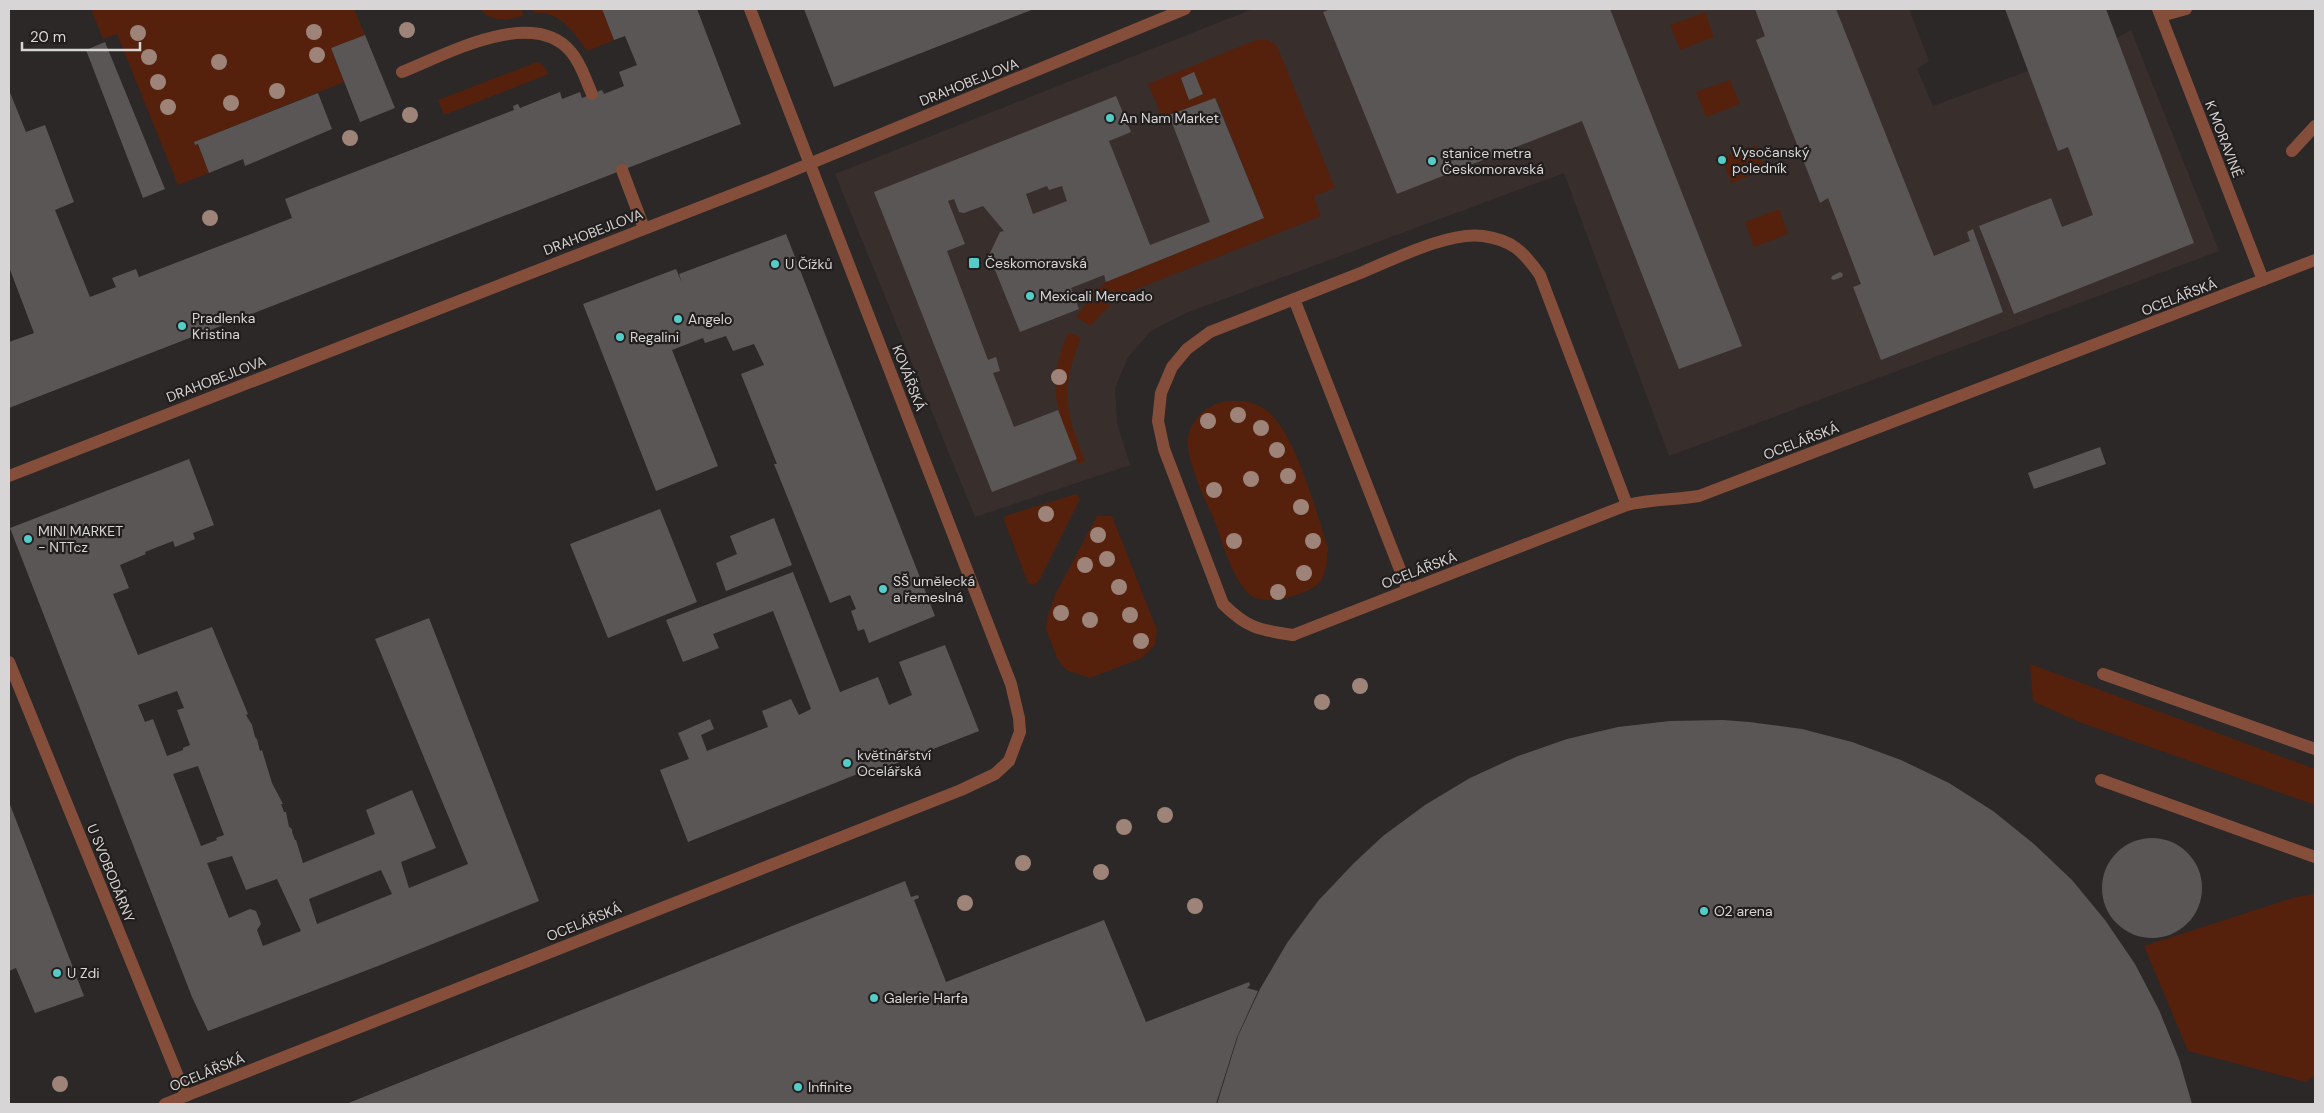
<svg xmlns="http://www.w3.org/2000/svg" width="2324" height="1113" font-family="'DM Sans',sans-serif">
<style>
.built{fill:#382f2c}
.green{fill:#55210c;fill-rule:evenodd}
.building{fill:#5a5655;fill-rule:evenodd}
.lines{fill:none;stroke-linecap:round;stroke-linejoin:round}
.lane{stroke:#844e3a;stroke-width:12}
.street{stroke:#844e3a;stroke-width:12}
.tree{fill:#9e8379}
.poi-dot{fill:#54cdc8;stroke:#211e1d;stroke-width:2}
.labels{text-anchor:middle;stroke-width:4.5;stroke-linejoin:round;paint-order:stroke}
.street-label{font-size:14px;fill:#d7d5d5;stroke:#211e1d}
.poi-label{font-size:14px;fill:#d7d5d5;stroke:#211e1d;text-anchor:start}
</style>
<rect width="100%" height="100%" fill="#2b2827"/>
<path class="built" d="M1253 9H1909L1929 61 1917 69 1933 106 2117 38 2131 30 2219 251 1669 456 1564 173 1186 313 1151 331 1128 357 1115 388 1117 423 1130 465 975 517 835 174Z"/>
<g class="green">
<path d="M91 9H354L365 35 331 48 344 82 194 142 195 145 198 144 209 173 178 185 117 34 103 39Z"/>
<path d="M480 9H521L524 15C509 21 492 23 480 9Z"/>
<path d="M532 9H602L614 40 587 51C573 31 560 11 534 13Z"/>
<path d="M1705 12 1714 37 1680 50 1670 25Z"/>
<path d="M1256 40H1268L1277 46 1335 188 1314 196 1320 214 1319 217 1132 291 1115 300 1090 326 1076 317 1094 293 1106 282 1264 218 1216 98 1162 117 1148 84ZM1194 73 1189 99 1181 78Z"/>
<path d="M537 62 542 64 549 74 444 115 438 100Z"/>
<path d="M1730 80 1740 104 1706 117 1696 92Z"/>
<path d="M1756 145 1765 170 1731 183 1722 158Z"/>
<path d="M1779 209 1788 234 1754 247 1745 222Z"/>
<path d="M1069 332 1081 338C1060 390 1065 411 1085 461L1078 464C1059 413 1043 386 1069 332Z"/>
<path d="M1245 401C1252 403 1260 405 1266 410 1296 433 1316 512 1328 548 1327 561 1327 575 1318 584 1305 596 1263 607 1249 594 1231 576 1224 546 1215 522 1205 499 1191 472 1188 447 1185 426 1203 407 1222 402 1229 400 1238 401 1245 401Z"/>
<path d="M1076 494 1080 499 1040 579 1035 585 1028 583 1004 520 1005 516Z"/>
<path d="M1097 516H1112L1157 630 1155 645 1142 658 1090 678 1066 670 1057 658 1046 629 1047 618 1055 595Z"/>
<path d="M2030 664 2315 769V805L2079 722 2033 701Z"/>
<path d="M2315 894V1075L2306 1082 2188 1051 2144 946 2296 897Z"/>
</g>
<g class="building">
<path d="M602 9H697L741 124 9 408V342L34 333 9 267V90L26 132 45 125 74 202 55 210 90 297 116 287 112 278 136 269 139 277 292 218 285 199 514 110 513 106 518 104 520 108 560 92 562 99 580 92 582 98 602 90 604 94 624 86 619 72 637 65 625 36 614 40Z"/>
<path d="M804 9H1034L834 87Z"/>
<path d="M1331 9H1610L1742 346 1679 369 1582 121 1397 194 1323 12Z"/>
<path d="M1755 9H1836L1934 256 1970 241 1967 232 1973 229 2003 312 1881 360 1853 287 1861 284 1828 198 1820 203 1756 40 1765 36Z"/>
<path d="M2005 9H2106L2194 243 2014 314 1979 226 2051 198 2062 227 2093 215 2068 147 2058 151Z"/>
<path d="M365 35 395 108 360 122 331 48Z"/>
<path d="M105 42 165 189 143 198 86 50Z"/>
<path d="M1194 72 1203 94 1189 100 1181 78Z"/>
<path d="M318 93 332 129 245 166 243 159 209 173 198 144 195 145 194 142Z"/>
<path d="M1116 96 1131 132 1109 141 1150 245 1210 222 1169 115 1215 98 1264 218 1106 282 1104 275 1071 288 1079 309 1020 332 989 255 1000 232 1004 231 983 206 964 213 959 212 954 199 948 201 965 244 947 251 988 360 996 357 1000 371 993 373 1014 427 1058 410 1077 459 992 492 874 192ZM1047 186 1049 190 1062 186 1067 201 1033 214 1026 194Z"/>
<path d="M786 234 935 616 869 643 864 629 858 631 851 611 856 609 850 595 830 603 774 464H777L741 374 764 365 754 344 733 351 726 336 705 343 703 338 672 350 718 466 656 491 583 304 676 269 682 283 679 274Z"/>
<path d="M1840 272 1843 274 1842 277 1834 280 1831 279 1832 276Z"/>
<path d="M2100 447 2106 464 2034 489 2028 473Z"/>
<path d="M189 459 214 525 193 533 195 539 175 547 173 541 145 552 146 554 120 565 129 588 113 594 138 655 212 627 248 714 246 715 252 725 255 737 257 739 260 751 262 750 272 783 283 804H281L284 812H286L289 827 292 829V832L295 840H296L303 863 375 834 366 810 412 790 436 848 401 862 409 888 468 864 375 639 429 618 539 901 378 966 208 1031 192 997 10 528ZM177 691 184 708 177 710 190 745 183 748V750L167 756 153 719 145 722 138 705ZM198 766 224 835 216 838 217 840 201 846 173 774ZM232 856 246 890 277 879 301 931 263 946 257 930 261 924 256 911 250 909 229 918 207 863ZM381 870 392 894 317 924 309 899Z"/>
<path d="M660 509 697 602 608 638 570 544Z"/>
<path d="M774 518 792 565 726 591 716 563 737 554 730 536Z"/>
<path d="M793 572 840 692 878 677 889 705 912 695 899 662 945 645 979 731 872 773 870 769 688 842 660 770 689 759 678 733 710 719 714 729 701 735 707 751 768 727 762 711 791 699 799 715 811 709 773 611 713 634 719 648 683 662 666 620Z"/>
<path d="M1723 720 1749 722 1802 729 1852 742 1901 760 1949 783 1993 811 2034 844 2072 880 2105 920 2135 964 2159 1010 2179 1059 2192 1104H1217L1238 1036 1260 989 1287 943 1318 901 1354 863 1383 836 1425 805 1470 778 1518 756 1567 739 1618 727 1670 721Z"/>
<path d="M9 802 84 996 35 1013 16 968 9 971Z"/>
<circle cx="2152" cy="888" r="50"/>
<path d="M905 881 911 897 918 895 919 898 914 900 946 982 1104 920 1146 1022 1249 982 1250 985 1247 988 1258 991 1237 1037 1216 1104H346Z"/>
</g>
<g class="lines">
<g class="lane">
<path d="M2161 16 2186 9"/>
<path d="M402 72C445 55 533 6 571 52 581 63 586 81 592 94"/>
<path d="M2292 151 2315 126"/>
<path d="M622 170 644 228"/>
<path d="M1294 299 1408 590"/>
<path d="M1293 635C1260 630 1248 629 1223 604L1164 449 1158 421 1161 393 1172 367 1187 349 1210 332C1261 312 1312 292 1363 272 1394 259 1450 231 1483 236 1512 240 1523 251 1540 275L1627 505"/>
<path d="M2103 674 2315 749"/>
</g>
<g class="street">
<path d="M2158 9 2263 280"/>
<path d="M9 476 770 180 1185 9"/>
<path d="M1293 635 1627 505C1651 499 1675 500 1699 496L2315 260"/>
<path d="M9 662 186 1096"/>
<path d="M2101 780 2315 857"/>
<path d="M165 1104 961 790 995 774 1009 761 1020 732 1019 718 1011 684 750 9"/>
</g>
</g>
<g class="tree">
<circle cx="407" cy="30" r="8"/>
<circle cx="314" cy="32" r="8"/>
<circle cx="138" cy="33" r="8"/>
<circle cx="317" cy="55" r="8"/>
<circle cx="149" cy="57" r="8"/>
<circle cx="219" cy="62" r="8"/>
<circle cx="158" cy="82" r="8"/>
<circle cx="277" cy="91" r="8"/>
<circle cx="231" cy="103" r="8"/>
<circle cx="168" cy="107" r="8"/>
<circle cx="410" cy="115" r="8"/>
<circle cx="350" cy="138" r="8"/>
<circle cx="210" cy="218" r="8"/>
<circle cx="1059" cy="377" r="8"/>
<circle cx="1238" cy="415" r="8"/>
<circle cx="1208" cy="421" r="8"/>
<circle cx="1261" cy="428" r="8"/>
<circle cx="1277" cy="450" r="8"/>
<circle cx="1288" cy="476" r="8"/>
<circle cx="1251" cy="479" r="8"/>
<circle cx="1214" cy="490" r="8"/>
<circle cx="1301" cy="507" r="8"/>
<circle cx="1046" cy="514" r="8"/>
<circle cx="1098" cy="535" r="8"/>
<circle cx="1234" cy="541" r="8"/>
<circle cx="1313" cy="541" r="8"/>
<circle cx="1107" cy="559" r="8"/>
<circle cx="1085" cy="565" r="8"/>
<circle cx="1304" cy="573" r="8"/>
<circle cx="1119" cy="587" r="8"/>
<circle cx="1278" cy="592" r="8"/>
<circle cx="1061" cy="613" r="8"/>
<circle cx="1130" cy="615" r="8"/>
<circle cx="1090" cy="620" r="8"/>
<circle cx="1141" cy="641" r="8"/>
<circle cx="1360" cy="686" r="8"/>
<circle cx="1322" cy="702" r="8"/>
<circle cx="1165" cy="815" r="8"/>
<circle cx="1124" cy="827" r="8"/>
<circle cx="1023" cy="863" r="8"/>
<circle cx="1101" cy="872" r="8"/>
<circle cx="965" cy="903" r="8"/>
<circle cx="1195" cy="906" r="8"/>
<circle cx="60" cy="1084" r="8"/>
</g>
<g class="poi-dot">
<circle cx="1110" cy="118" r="5"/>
<circle cx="1722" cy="160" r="5"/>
<circle cx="1432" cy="161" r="5"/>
<rect x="968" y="257" width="12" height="12" rx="2.5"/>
<circle cx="775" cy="264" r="5"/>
<circle cx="1030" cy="296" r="5"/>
<circle cx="678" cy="319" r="5"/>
<circle cx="182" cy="326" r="5"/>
<circle cx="620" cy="337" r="5"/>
<circle cx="28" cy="539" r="5"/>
<circle cx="883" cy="589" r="5"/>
<circle cx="847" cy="763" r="5"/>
<circle cx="1704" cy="911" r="5"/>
<circle cx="57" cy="973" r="5"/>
<circle cx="874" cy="998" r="5"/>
<circle cx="798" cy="1087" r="5"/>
</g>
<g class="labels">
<g class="street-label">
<text transform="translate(969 82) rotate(-22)" y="5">DRAHOBEJLOVA</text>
<text transform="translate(2224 139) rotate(69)" y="5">K MORAVINĚ</text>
<text transform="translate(593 232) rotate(-21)" y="5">DRAHOBEJLOVA</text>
<text transform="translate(2179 297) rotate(-21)" y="5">OCELÁŘSKÁ</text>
<text transform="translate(909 378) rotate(69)" y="5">KOVÁŘSKÁ</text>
<text transform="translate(216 379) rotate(-21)" y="5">DRAHOBEJLOVA</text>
<text transform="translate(1801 441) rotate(-21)" y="5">OCELÁŘSKÁ</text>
<text transform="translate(1419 570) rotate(-21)" y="5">OCELÁŘSKÁ</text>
<text transform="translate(111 873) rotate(68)" y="5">U SVOBODÁRNY</text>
<text transform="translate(584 922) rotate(-22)" y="5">OCELÁŘSKÁ</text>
<text transform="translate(207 1072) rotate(-22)" y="5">OCELÁŘSKÁ</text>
</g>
<g class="poi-label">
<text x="1120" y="123">An Nam Market</text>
<text x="1732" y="157">Vysočanský<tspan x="1732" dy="16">poledník</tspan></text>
<text x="1442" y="158">stanice metra<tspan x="1442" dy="16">Českomoravská</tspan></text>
<text x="985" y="268">Českomoravská</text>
<text x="785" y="269">U Čížků</text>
<text x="1040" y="301">Mexicali Mercado</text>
<text x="192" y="323">Pradlenka<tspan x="192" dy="16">Kristina</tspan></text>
<text x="688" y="324">Angelo</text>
<text x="630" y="342">Regalini</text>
<text x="38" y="536">MINI MARKET<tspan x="38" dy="16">- NTTcz</tspan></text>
<text x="893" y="586">SŠ umělecká<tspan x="893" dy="16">a řemeslná</tspan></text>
<text x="857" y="760">květinářství<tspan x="857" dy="16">Ocelářská</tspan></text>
<text x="1714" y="916">O2 arena</text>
<text x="67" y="978">U Zdi</text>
<text x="884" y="1003">Galerie Harfa</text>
<text x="808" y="1092">Infinite</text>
</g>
</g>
<rect width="2324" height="1113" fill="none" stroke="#d7d5d5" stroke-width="20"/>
<path d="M22 42v8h118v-8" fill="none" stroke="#d7d5d5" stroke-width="2.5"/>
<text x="30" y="42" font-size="15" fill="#d7d5d5" stroke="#211e1d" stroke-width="4" paint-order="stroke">20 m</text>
</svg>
